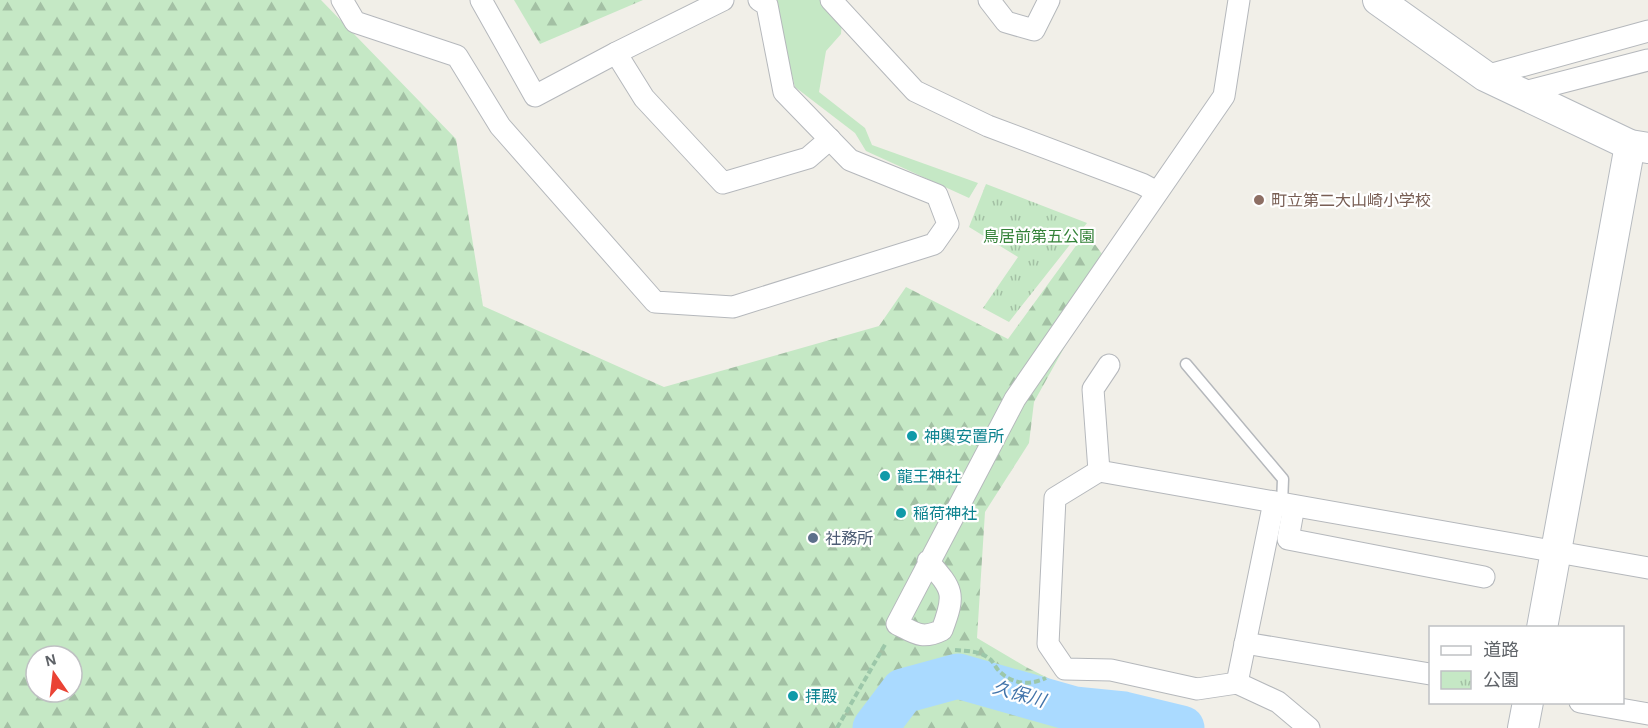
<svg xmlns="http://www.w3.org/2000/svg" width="1648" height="728" font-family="'Alegreya Sans','Noto Sans JP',sans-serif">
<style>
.grass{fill:#c5e8c5}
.forest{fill:url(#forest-firs);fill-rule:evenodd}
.park{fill:url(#park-tufts)}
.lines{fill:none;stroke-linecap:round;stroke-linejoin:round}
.river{stroke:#aadaff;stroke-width:45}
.lane-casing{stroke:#b5b8bc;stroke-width:13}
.street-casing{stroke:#b5b8bc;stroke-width:23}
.secondary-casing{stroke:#b6babf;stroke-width:32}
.path{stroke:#9cc7a9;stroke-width:4;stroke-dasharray:6 3;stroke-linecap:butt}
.lane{stroke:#fff;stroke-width:10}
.street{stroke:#fff;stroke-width:21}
.secondary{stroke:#fff;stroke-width:30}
.education-dot{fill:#8d6e63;stroke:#fff;stroke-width:2}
.culture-dot{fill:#0f9aa8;stroke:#fff;stroke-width:2}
.service-dot{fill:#5c6f8a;stroke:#fff;stroke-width:2}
.labels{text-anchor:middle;stroke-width:4.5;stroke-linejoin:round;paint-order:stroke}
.education-label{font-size:16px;fill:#785e54;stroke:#fff;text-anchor:start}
.park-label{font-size:16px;fill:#348238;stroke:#fff}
.culture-label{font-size:16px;fill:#0d838f;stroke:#fff;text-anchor:start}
.service-label{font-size:16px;fill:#4e5e75;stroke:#fff;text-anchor:start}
.water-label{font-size:18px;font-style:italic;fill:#4174aa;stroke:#fff}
</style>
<defs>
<pattern id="forest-firs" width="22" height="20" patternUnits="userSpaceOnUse" patternTransform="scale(1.5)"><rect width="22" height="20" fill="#c5e8c5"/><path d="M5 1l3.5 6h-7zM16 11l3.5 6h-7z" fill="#a3c0a4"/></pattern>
<pattern id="park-tufts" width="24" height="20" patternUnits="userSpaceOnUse" patternTransform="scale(1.5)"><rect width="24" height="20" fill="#c5e8c5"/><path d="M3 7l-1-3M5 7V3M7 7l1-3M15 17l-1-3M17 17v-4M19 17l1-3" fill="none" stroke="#a3c0a4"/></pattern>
</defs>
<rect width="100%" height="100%" fill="#f1efe8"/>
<path class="grass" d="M773 0H825L842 21 841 34 826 51 819 92 865 128 872 145 978 183 969 198 866 151 855 133 795 87Z"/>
<g class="forest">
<path d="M0 0H321L456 139 483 306 664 387 879 326 906 287 1008 339 1086 232 1110 265 1034 402 1029 443 985 512 977 638 1026 667 1147 728H0ZM36 656H72V692H36Z"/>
<path d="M514 0H643L540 44Z"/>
</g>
<path class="park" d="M986 184 1087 223 1009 322 983 308 1018 257 969 227Z"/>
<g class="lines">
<path class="river" d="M875 728 903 691 958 676 1074 709 1124 714 1182 728"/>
<g class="lane-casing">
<path id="lane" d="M1186 364 1283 479 1282 504"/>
</g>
<g class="street-casing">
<g id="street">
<path d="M342 0 355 22 457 56 500 126 655 302 733 307 934 244 948 224 937 195 850 160 784 92 767 5 759 0"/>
<path d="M481 0 535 96 616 53 723 0"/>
<path d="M831 0 915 91 988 126 1142 184 1157 192"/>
<path d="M989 0 1006 22 1034 30 1049 0"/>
<path d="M616 53 644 98 723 183 808 158 830 139"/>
<path d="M1485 76 1648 31"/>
<path d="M1521 93 1648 60"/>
<path d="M1099 471 1093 389 1109 365"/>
<path d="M1294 506 1288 539 1484 577"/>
<path d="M928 561C953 590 956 593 942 630 922 640 915 633 897 624L1015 399 1224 96 1239 0"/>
<path d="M1245 643 1430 674"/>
<path d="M1237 683 1274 502"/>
<path d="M1580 702 1648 714"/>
<path d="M1309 728 1278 702 1237 683 1197 689 1111 670 1065 669 1048 644 1055 498 1099 471 1648 568"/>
</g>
</g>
<g class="secondary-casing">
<g id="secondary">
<path d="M1378 0 1485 76 1630 145 1648 148"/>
<path d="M1542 628 1630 145"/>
<path d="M1523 728 1528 702"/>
</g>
</g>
<g class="path">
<path d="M955 650C968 651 981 651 991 660 994 663 996 668 999 671 1012 684 1029 686 1046 678"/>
<path d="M837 728 886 643"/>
</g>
<use href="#lane" class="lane"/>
<use href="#street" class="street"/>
<use href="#secondary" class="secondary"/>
</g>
<circle class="education-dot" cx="1259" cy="200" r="6"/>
<g class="culture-dot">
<circle cx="912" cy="436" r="6"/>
<circle cx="885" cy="476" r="6"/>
<circle cx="901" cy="513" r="6"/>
<circle cx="793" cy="696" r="6"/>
</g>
<circle class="service-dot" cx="813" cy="538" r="6"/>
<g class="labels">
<g class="education-label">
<text x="1271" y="206">町立第二大山崎小学校</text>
</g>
<g class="park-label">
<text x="1039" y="242">鳥居前第五公園</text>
</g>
<g class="culture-label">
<text x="924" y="442">神輿安置所</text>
<text x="897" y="482">龍王神社</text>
<text x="913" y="519">稲荷神社</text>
<text x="805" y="702">拝殿</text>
</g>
<g class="service-label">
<text x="825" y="544">社務所</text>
</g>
<g class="water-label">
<text transform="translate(1019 694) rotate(16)" y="6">久保川</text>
</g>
</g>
<rect x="1429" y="626" width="195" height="78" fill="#ffffff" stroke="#bfc1c3" stroke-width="1.5"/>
<rect x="1441" y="646" width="30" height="9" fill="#ffffff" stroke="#bfc1c3" stroke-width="1.5"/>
<text x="1483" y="656" font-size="18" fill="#5f6368">道路</text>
<rect x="1441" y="671" width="30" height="18" fill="url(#park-tufts)" stroke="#bfc1c3" stroke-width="1.5"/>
<text x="1483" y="686" font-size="18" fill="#5f6368">公園</text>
<g transform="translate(54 674) rotate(346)"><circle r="28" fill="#ffffff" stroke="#bfc1c3" stroke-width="1.5"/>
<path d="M0-4.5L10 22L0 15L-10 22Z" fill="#ea4335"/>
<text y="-9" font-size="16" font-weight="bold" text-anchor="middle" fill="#5f6368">N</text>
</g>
</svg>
